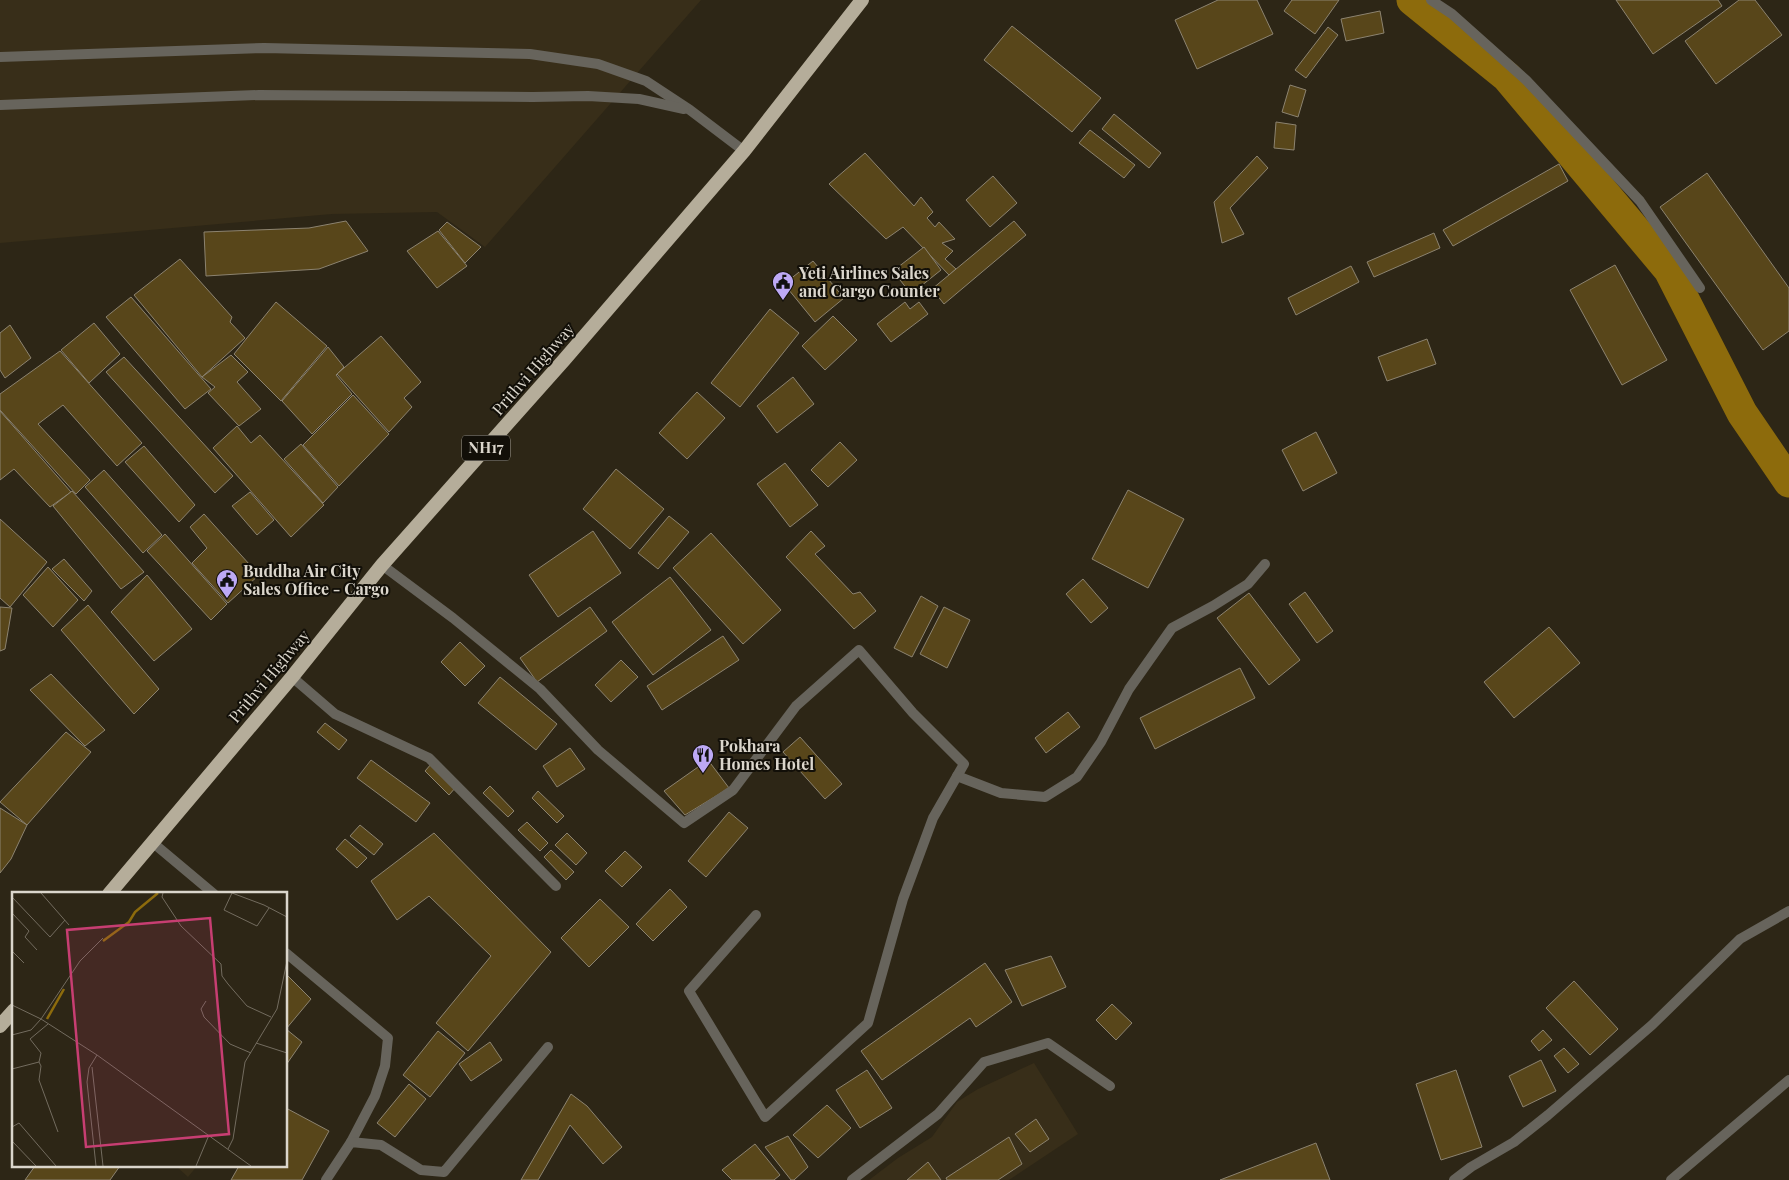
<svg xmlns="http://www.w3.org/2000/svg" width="1789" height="1180" font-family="'Playfair Display',serif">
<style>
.built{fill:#382e19}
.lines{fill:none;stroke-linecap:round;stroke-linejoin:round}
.canal{stroke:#8d6b0c;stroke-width:31}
.building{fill:#58461a;stroke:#8c8370}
.service{stroke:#67645c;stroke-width:10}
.minor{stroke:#67645c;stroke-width:10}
.tertiary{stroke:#67645c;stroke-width:10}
.trunk{stroke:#b5ad9a;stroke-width:14}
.labels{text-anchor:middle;stroke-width:4;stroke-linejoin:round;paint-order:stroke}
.shield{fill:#120f08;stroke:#9f9a91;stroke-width:1}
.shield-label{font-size:15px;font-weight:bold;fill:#dbd6cc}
.poi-label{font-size:16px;font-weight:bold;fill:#dbd6cc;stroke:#120f08;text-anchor:start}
.street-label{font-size:16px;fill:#dbd6cc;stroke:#120f08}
.inset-river{fill:none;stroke:#8d6b0c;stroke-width:2.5}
.inset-road{fill:none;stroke:#736c5f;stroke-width:1}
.view{fill:#c73e72;fill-opacity:0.15;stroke:#c73e72;stroke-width:2.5}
.inset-edge{fill:none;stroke:#dbd6cc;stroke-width:2.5}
</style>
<rect width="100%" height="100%" fill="#2d2616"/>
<g class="built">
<path d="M0 0H701L485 247 437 212 332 214 0 243Z"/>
<path d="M1034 1063 1078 1134 1009 1180H869L898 1158 932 1137 957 1102 978 1089Z"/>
<path d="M176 1166H197L188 1177Z"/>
</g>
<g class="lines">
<path class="canal" d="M1412 0 1507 77 1669 270 1742 413 1789 482"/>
</g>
<g class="building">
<path d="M1218 0H1257L1273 34 1197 69 1175 20Z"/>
<path d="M1292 0H1339L1315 34 1284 11Z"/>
<path d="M1616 0H1718L1722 6 1653 54Z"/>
<path d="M1739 0H1755L1782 35 1716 84 1685 41Z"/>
<path d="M1380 11 1384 33 1346 41 1341 19Z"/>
<path d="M1012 26 1101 98 1072 132 984 60Z"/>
<path d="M1328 27 1338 35 1306 78 1295 70Z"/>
<path d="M1290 85 1306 90 1298 117 1282 112Z"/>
<path d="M1114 114 1161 153 1149 168 1102 129Z"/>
<path d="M1276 122 1296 125 1294 150 1274 148Z"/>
<path d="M1090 130 1135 165 1124 178 1079 143Z"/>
<path d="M865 153 914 206 921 197 933 212 927 218 935 227 939 222 955 239 942 243 953 251 945 259 956 269 949 275 903 227 886 239 829 184Z"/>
<path d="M1257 156 1268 168 1230 208 1244 234 1222 243 1214 202Z"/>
<path d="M1559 164 1568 181 1453 246 1443 230Z"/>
<path d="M1707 173 1789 288V331L1763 350 1660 207Z"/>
<path d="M993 176 1017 203 990 227 966 200Z"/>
<path d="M346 221 368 251 319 269 206 276 204 232 309 228Z"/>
<path d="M1014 221 1026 235 944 304 932 289Z"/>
<path d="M447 222 481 247 465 263 439 230Z"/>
<path d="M438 231 467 266 437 288 407 251Z"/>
<path d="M1434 233 1440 248 1374 277 1367 262Z"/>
<path d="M924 247 941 270 911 294 893 271Z"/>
<path d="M180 259 232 317 230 322 245 338 202 377 134 295Z"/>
<path d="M813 261 844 298 815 322 784 284Z"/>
<path d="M1615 265 1667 360 1622 385 1570 290Z"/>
<path d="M1351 266 1359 282 1296 315 1288 298Z"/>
<path d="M131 297 211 389 185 409 106 317Z"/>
<path d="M276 302 327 346 281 401 234 354Z"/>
<path d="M905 302 910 309 919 302 928 314 891 342 877 324Z"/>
<path d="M770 309 799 333 740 407 711 383Z"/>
<path d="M833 316 857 340 825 370 802 346Z"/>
<path d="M94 323 120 354 89 383 61 350Z"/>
<path d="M10 325 31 358 5 378 0 370V333Z"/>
<path d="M381 336 421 382 404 398 412 407 389 432 337 374Z"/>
<path d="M1427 339 1436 364 1387 381 1378 357Z"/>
<path d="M328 347 344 367 336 375 352 394 312 434 282 401Z"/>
<path d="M60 351 142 443 117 466 63 405 38 424 90 480 76 494 0 410V394Z"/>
<path d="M231 355 248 372 237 382 261 409 239 426 208 393 215 387 202 377Z"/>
<path d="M124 357 233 476 215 493 106 372Z"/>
<path d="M793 377 814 404 777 433 757 406Z"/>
<path d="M697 392 725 418 687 459 659 433Z"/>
<path d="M353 395 389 434 339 486 303 445Z"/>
<path d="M0 411 71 492 50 507 14 469 0 480Z"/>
<path d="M237 426 251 443 260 435 324 505 291 537 213 448Z"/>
<path d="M1316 432 1337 473 1303 491 1282 450Z"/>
<path d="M840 442 857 460 828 487 811 470Z"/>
<path d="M301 444 338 487 323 503 284 459Z"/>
<path d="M144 446 195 505 179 522 125 462Z"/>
<path d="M785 463 818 505 790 527 757 484Z"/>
<path d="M616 469 664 509 630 549 583 509Z"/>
<path d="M104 470 162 535 143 553 85 487Z"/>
<path d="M1128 490 1184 519 1148 588 1092 559Z"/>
<path d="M72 491 144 572 121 589 53 506Z"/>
<path d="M250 492 274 520 257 535 232 506Z"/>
<path d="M204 514 259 575 228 603 192 563 207 548 190 527Z"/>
<path d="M669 516 689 532 658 569 638 553Z"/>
<path d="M0 519 47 562 10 607 0 598Z"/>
<path d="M593 531 621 573 558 617 529 575Z"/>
<path d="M811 531 825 546 815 554 853 594 860 592 876 611 854 629 786 557Z"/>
<path d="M711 533 781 610 743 644 673 568Z"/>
<path d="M165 534 227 604 211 620 147 551Z"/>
<path d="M64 559 92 591 84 601 52 569Z"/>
<path d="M48 567 78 600 53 627 23 595Z"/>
<path d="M147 575 192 629 154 661 111 612Z"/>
<path d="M670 577 711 630 653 675 612 622Z"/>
<path d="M1083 579 1108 608 1091 623 1066 594Z"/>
<path d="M1305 592 1333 631 1317 643 1289 604Z"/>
<path d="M1249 593 1300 660 1269 685 1217 618Z"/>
<path d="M921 596 938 606 912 657 894 648Z"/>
<path d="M88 605 159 689 134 714 61 630Z"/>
<path d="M0 607 12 608 5 649 0 651Z"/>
<path d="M590 607 607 631 537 682 520 658Z"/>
<path d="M944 607 970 620 947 668 920 654Z"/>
<path d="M1549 627 1580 663 1514 718 1484 682Z"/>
<path d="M723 636 739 660 662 710 647 686Z"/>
<path d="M460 642 485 666 465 686 441 662Z"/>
<path d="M621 660 638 677 611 702 595 685Z"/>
<path d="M1240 668 1255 698 1155 749 1140 718Z"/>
<path d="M51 674 105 730 85 746 30 690Z"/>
<path d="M500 677 557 724 536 750 478 703Z"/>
<path d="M1068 712 1080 727 1046 753 1035 738Z"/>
<path d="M325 723 347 740 339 750 317 732Z"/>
<path d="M66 732 91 752 27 825 0 802Z"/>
<path d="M800 737 842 784 825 799 783 752Z"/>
<path d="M570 748 585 769 557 787 543 766Z"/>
<path d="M371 760 430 803 416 822 357 778Z"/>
<path d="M708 760 729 788 685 815 664 791Z"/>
<path d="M432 763 456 787 449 795 425 771Z"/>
<path d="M490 786 514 811 508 817 483 793Z"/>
<path d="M538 791 564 816 557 823 532 798Z"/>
<path d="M0 808 27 825 11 859 0 873Z"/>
<path d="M729 812 748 828 706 877 688 861Z"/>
<path d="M527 822 548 843 540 851 518 830Z"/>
<path d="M360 825 383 844 374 855 350 836Z"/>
<path d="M434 833 551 952 468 1051 436 1023 491 956 429 896 397 920 371 881Z"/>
<path d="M567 833 587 853 576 865 555 845Z"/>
<path d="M345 839 367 858 357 868 336 849Z"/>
<path d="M551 850 574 872 566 880 544 857Z"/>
<path d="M625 851 642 867 622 887 605 871Z"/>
<path d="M670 889 687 907 653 941 636 924Z"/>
<path d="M600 899 629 927 589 967 561 938Z"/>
<path d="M1051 956 1066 987 1022 1006 1005 970Z"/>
<path d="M985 963 1012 1002 976 1027 970 1018 882 1080 861 1051Z"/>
<path d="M286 974 311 999 286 1029Z"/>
<path d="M1574 981 1618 1029 1590 1055 1546 1008Z"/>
<path d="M1112 1004 1132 1023 1116 1040 1096 1020Z"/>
<path d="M286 1029 302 1042 286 1065Z"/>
<path d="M1543 1030 1552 1040 1539 1051 1531 1041Z"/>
<path d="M438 1031 465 1053 430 1097 403 1075Z"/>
<path d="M490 1042 502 1060 471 1081 459 1064Z"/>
<path d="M1564 1048 1579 1064 1568 1073 1554 1056Z"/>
<path d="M1541 1060 1556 1091 1523 1107 1509 1076Z"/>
<path d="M867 1070 892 1108 860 1128 836 1090Z"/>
<path d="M1456 1070 1482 1147 1441 1160 1416 1084Z"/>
<path d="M409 1084 426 1099 395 1137 377 1123Z"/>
<path d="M571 1094 587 1106 622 1147 603 1164 570 1125 538 1180H521Z"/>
<path d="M827 1105 851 1128 818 1158 793 1135Z"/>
<path d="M286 1108 329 1131 302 1180H231L239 1166H286Z"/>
<path d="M1036 1119 1049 1139 1030 1152 1015 1134Z"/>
<path d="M788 1136 808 1167 794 1180H791L765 1147Z"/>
<path d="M1009 1137 1022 1164 998 1180H947L946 1178Z"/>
<path d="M1316 1143 1330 1180H1220Z"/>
<path d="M755 1144 780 1175 774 1180H732L722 1170Z"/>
<path d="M928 1162 941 1180H907Z"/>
<path d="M35 1166H120L110 1180H25Z"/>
</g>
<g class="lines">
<g class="service">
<path d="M382 565 453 618 540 689 598 750 684 823 733 790 796 706 859 650 913 713 964 764 933 818 903 899 868 1023 765 1117 689 991 756 915"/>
<path d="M292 677 335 714 429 758 556 886"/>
<path d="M957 776 1001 793 1045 797 1077 777 1101 742 1129 689 1172 628 1213 606 1248 584 1265 564"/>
<path d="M152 842 214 894"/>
<path d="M286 953 388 1038 385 1066 375 1096 351 1142"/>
<path d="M326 1180 351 1142 381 1145 421 1170 444 1172 548 1047"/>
<path d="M1671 1180 1789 1080"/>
</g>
<g class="minor">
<path d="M1431 0 1452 14 1526 80 1640 201 1700 288"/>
<path d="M852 1180 938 1114 984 1062 1048 1043 1110 1086"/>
<path d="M1454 1180 1471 1167 1514 1142 1548 1115 1652 1025 1740 939 1789 911"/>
</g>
<g class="tertiary">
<path d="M0 57 264 48 530 54 598 64 646 81 690 110 744 151"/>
<path d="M0 105 259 95 533 97 588 96 639 99 684 109"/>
</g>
<g class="trunk">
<path d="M109 894 292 677 382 565 564 360 744 151 862 0"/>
<path d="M0 1026 14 1010"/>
</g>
</g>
<defs>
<g id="civic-pin" transform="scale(1.125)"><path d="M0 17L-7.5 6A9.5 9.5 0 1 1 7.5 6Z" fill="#bda9f5" stroke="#120f08"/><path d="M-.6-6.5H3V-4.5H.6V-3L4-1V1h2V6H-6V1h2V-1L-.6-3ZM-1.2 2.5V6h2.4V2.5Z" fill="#111"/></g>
<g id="restaurant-pin" transform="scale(1.125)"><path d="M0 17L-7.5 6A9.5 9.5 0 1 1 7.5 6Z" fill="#bda9f5" stroke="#120f08"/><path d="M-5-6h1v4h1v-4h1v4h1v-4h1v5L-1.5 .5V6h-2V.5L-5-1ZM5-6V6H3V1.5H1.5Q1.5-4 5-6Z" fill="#111"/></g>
</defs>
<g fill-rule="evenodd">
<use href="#civic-pin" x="783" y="282"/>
<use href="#civic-pin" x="227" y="580"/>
<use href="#restaurant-pin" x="703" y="755"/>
</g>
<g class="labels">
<rect class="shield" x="462" y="435.5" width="48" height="25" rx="4"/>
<g class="shield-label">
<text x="486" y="453">NH17</text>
</g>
<g class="poi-label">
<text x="799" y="279">Yeti Airlines Sales<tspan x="799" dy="18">and Cargo Counter</tspan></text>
<text x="243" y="577">Buddha Air City<tspan x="243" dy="18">Sales Office - Cargo</tspan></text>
<text x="719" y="752">Pokhara<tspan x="719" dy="18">Homes Hotel</tspan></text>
</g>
<g class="street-label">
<text transform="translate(533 369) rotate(-49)" y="6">Prithvi Highway</text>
<text transform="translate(269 676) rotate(-50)" y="6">Prithvi Highway</text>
</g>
</g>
<g transform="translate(12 892)">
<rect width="275" height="275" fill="#2d2616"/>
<path class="inset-river" d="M91 49 117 30 123 20 146 1M35 127 52 97"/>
<path class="inset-road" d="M29 1 57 33M151 1 150 5 169 34 209 72 210 84 216 92 235 114 259 125M0 5 38 45 53 28M257 16 245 34 212 18 220 1 252 13 275 25M0 21 17 39 13 45 25 58M0 59 12 71M194 109 189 117 192 125 218 152 239 161M0 113 29 127 85 163 239 274M0 143 19 138 29 127 68 69 91 46M244 151 275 161M27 170 29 174 27 188 46 240M80 175 91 274M0 177 27 170 29 161 18 147 36 132M0 235 7 231 44 274M0 249 24 274M216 257 221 247 233 170 265 117 275 69M84 274 75 190 77 176 85 163M184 274 197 243"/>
<path class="view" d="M198 26 217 242 74 255 55 38Z"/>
<rect width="275" height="275" class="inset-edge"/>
</g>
</svg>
